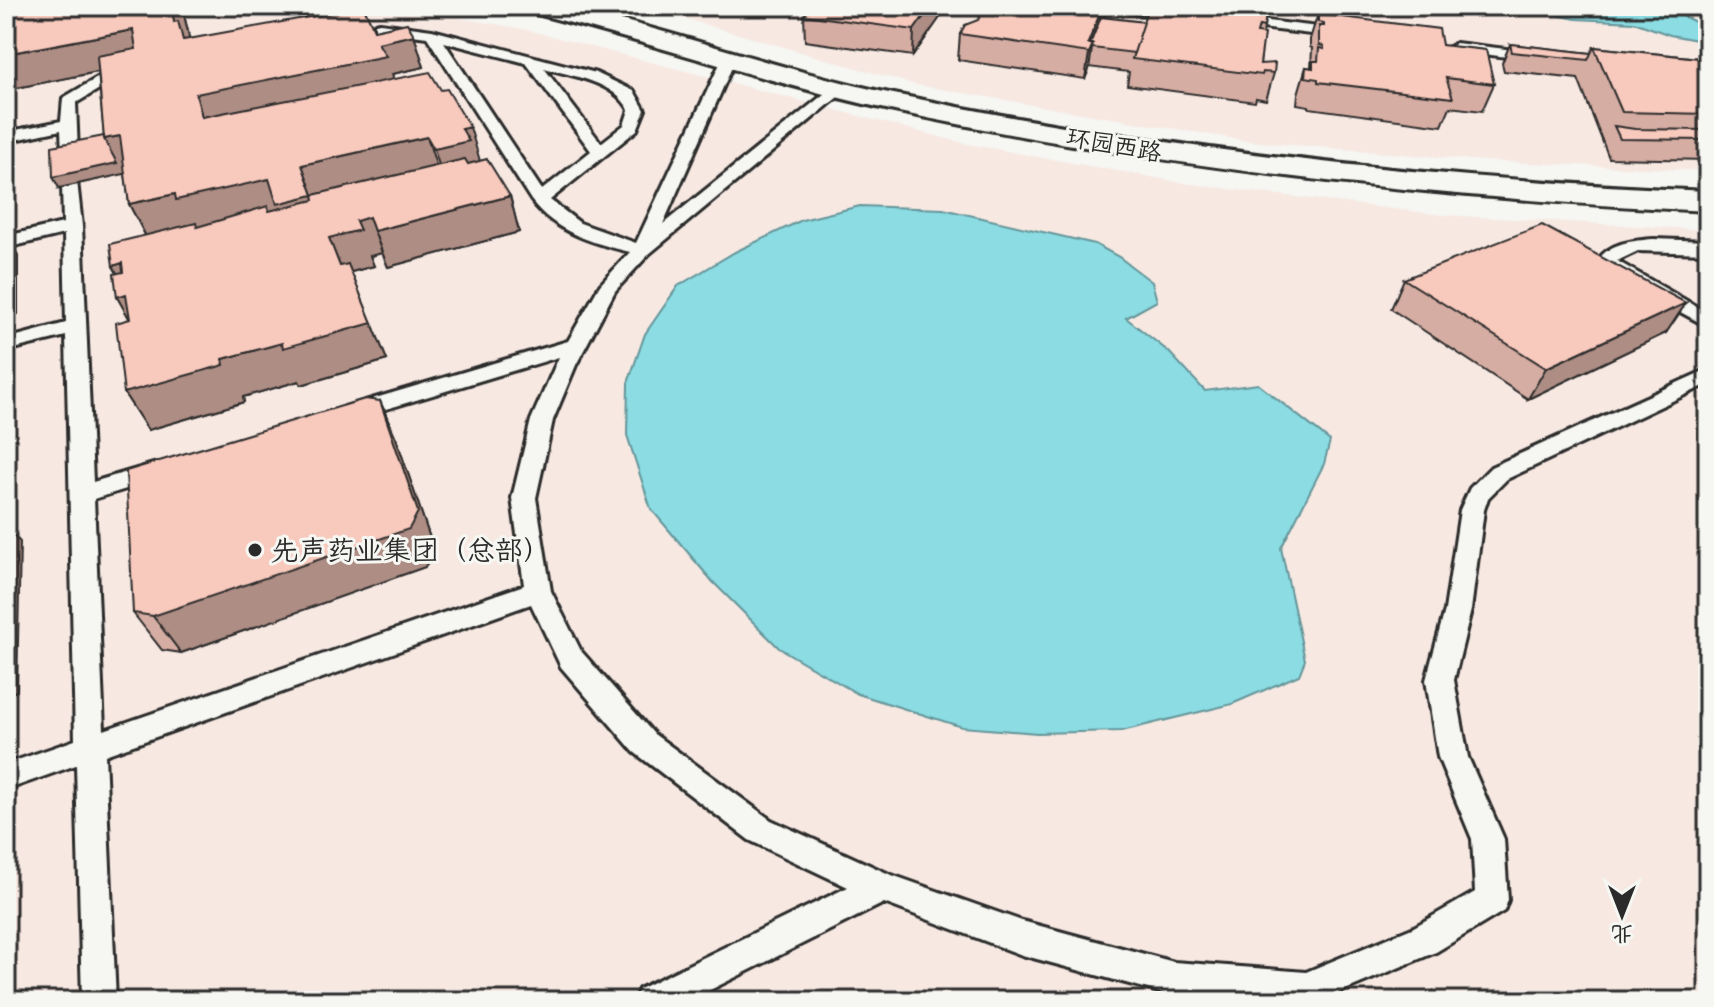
<svg xmlns="http://www.w3.org/2000/svg" width="1714" height="1007" font-family="Caveat,'LXGW WenKai TC',sans-serif">
<style>
.built{fill:#f7e8e2}
.water{fill:#8bdce3;stroke:#659599;stroke-width:2}
.lines{fill:none;stroke-linecap:round;stroke-linejoin:round}
.lane-casing{stroke:#2b2b2b;stroke-width:6}
.secondary-casing{stroke:#2b2b2b;stroke-width:6}
.lane{fill:#f6f6f2;fill-rule:evenodd}
.secondary{fill:#f6f6f2;fill-rule:evenodd}
.wall{fill:#d5ada3;stroke:#2b2b2b;stroke-width:2}
.shaded-wall{fill:#ae8d84;stroke:#2b2b2b;stroke-width:2}
.building{fill:#f8c9bd;stroke:#2b2b2b;stroke-width:2}
.poi-dot{fill:#2b2b2b;stroke:#f6f6f2;stroke-width:3}
.labels{text-anchor:middle;stroke-width:6;stroke-linejoin:round;paint-order:stroke}
.far-street-label{font-size:24px;fill:#2b2b2b;stroke:#f6f6f2}
.poi-label{font-size:28px;fill:#2b2b2b;stroke:#f6f6f2;text-anchor:start}
</style>
<rect width="100%" height="100%" fill="#f6f6f2"/>
<filter id="ink" filterUnits="userSpaceOnUse"><feTurbulence type="fractalNoise" baseFrequency=".0125" numOctaves="2"/><feDisplacementMap in="SourceGraphic" scale="16" xChannelSelector="R" yChannelSelector="G"/><feConvolveMatrix kernelMatrix="1 2 1 2 8 2 1 2 1" color-interpolation-filters="sRGB"/></filter>
<g filter="url(#ink)">
<g class="built">
<path d="M6 6H391L523 29 967 144 1190 184 1443 215 1708 230V1001H6Z"/>
<path d="M640 6H1708V171L1486 161 1247 141 916 85Z"/>
</g>
<g class="water">
<path d="M1512 6H1662L1708 28V42L1670 35 1634 22 1576 19Z"/>
<path d="M860 206 943 209 1095 244 1119 257 1152 282 1157 301 1126 318 1169 352 1205 391 1258 384 1330 441 1324 464 1281 548 1305 660 1299 675 1232 704 1122 731 1037 733 962 727 858 694 779 648 712 581 651 509 627 435 628 383 645 334 678 286 735 252 802 220Z"/>
</g>
<g class="lines">
<g class="lane-casing">
<g id="lane">
<path d="M6 6H32L6 13Z"/>
<path d="M268 6H295L358 21 351 25Z"/>
<path d="M1102 6C1126 6 1165 1 1184 14L1177 18 1109 10Z"/>
<path d="M1234 17 1344 30 1351 34 1344 38 1229 24 1227 21Z"/>
<path d="M380 23 432 30 596 73 634 91 645 110 637 130 550 200 580 223 636 243 724 55 729 54 736 58 663 224 834 86H844V92L649 254 615 291 576 365 553 420 536 498 551 591 581 651 654 734 771 820 889 874 1022 921 1174 962 1306 972 1412 928 1475 892 1472 839 1438 757 1426 680 1445 610 1460 510 1470 488 1491 467 1708 369V384L1507 479 1488 498 1484 510 1471 610 1454 680 1468 757 1504 839 1508 900 1504 911 1436 952 1319 1001H1238L1174 996 1022 955 884 903 688 1001H634L639 989 848 887 749 840 634 752 561 667 531 604 105 755 116 1001H82L76 765 6 790V764L75 740 66 336 6 351V339L66 323 64 234 6 248V236L63 223 62 185 65 181H77L82 226 93 482 157 463 165 465 169 471 165 477 94 499 104 730 524 585 512 498 531 420 559 357 353 419 345 417 342 412 345 407 568 341 600 285 630 252C592 243 555 232 531 200L427 37 375 30V24ZM444 42 526 63 591 151 542 190ZM544 68C573 76 615 82 629 110L624 125 601 143Z"/>
<path d="M1456 43 1539 53 1546 57 1539 61 1451 50 1449 47Z"/>
<path d="M131 72 136 73V79L106 85 76 103 78 154 76 157 70 159 62 154 61 130 6 142V132L61 121 63 98 97 78Z"/>
<path d="M1653 239 1708 241V253L1638 251 1617 261 1708 313V327L1603 270 1598 260C1611 242 1632 241 1653 239Z"/>
</g>
</g>
<g class="secondary-casing">
<path id="secondary" d="M522 6H566C678 32 786 72 899 95 1166 151 1435 179 1708 191V211C1435 198 1166 169 899 112 773 85 650 42 525 11Z"/>
</g>
<use href="#lane" class="lane"/>
<use href="#secondary" class="secondary"/>
</g>
<g class="wall">
<path d="M43 6H180L184 15 190 39 374 30 414 35 424 67 392 74 393 79 480 161 510 196 519 232 388 267 382 253 370 256 374 266 351 272 387 360 301 385 299 381 243 397 244 402 148 430 124 393 130 319 117 297V273L113 266 145 235 129 204 125 173 59 188 104 136 98 72 6 90Z"/>
<path d="M948 6 913 56 805 41 804 15Z"/>
<path d="M1149 6H1239L1264 27 1263 34 1260 64 1274 73 1266 100 1256 98 1255 102 1127 85 1129 72 1089 67 1085 79 958 60 960 34 1104 17 1144 22Z"/>
<path d="M1318 14 1442 45 1494 84 1482 111 1450 107 1442 126 1309 108V106L1297 104 1298 94 1306 67 1311 68 1312 48 1310 47V39Z"/>
<path d="M1510 44 1591 53 1594 47 1708 59V160L1609 158 1578 79 1504 71 1502 63Z"/>
<path d="M1404 279 1686 303 1666 333 1528 399 1391 309Z"/>
<path d="M380 401 396 438 434 550 425 567 181 653 162 650 133 613Z"/>
</g>
<g class="shaded-wall">
<path d="M176 6H180L184 15 190 41 187 50 174 22 172 10Z"/>
<path d="M931 6H948L913 56 914 30Z"/>
<path d="M1103 6H1106L1105 17 1092 48 1089 70 1085 79 1089 53 1088 43Z"/>
<path d="M133 30 148 62 6 90V54Z"/>
<path d="M414 35 424 67 392 74 396 89 202 117 196 94 378 43Z"/>
<path d="M470 127 480 161 445 184 434 149 462 129Z"/>
<path d="M120 136 138 171 59 188 53 177 104 139Z"/>
<path d="M427 137 438 171 313 195 302 165Z"/>
<path d="M269 179 313 195 327 231 148 240 129 204 175 194Z"/>
<path d="M510 196 519 232 388 267 374 231Z"/>
<path d="M369 217 382 253 370 256 374 266 344 274 354 302 329 238 356 221Z"/>
<path d="M6 236 18 255V314L6 317Z"/>
<path d="M122 263 134 302 113 266Z"/>
<path d="M126 294 138 334 117 297Z"/>
<path d="M1686 303 1666 333 1528 399 1546 368Z"/>
<path d="M372 323 387 360 301 385 299 381 243 397 244 402 148 430 124 393 223 359 282 343Z"/>
<path d="M380 401 396 438 434 550 425 567 181 653 153 616Z"/>
<path d="M6 526 20 542 17 691 6 695Z"/>
</g>
<g class="building">
<path d="M43 6H176L177 10H172L174 22 178 21 183 40 364 7 374 30 407 23 414 35 378 43 386 56 196 94 202 117 430 72 441 90 447 89 470 127 462 129 469 141 434 149 427 137 302 165 313 195 277 204 269 179 176 200 175 194 129 204 120 136 104 139 97 56 136 49 133 30 6 54V12Z"/>
<path d="M812 6H931L914 30 804 15Z"/>
<path d="M986 6H1103L1088 43 1093 44 1089 53 960 34 965 25 978 20Z"/>
<path d="M1148 6H1239L1267 9 1264 27 1259 26 1257 33 1264 34 1260 64 1275 63 1274 73 1263 72 1262 75 1132 59Z"/>
<path d="M1318 14 1439 29 1442 45 1486 50 1494 84 1446 78 1453 98 1318 82V79L1305 77 1306 67 1313 68V61H1318L1319 48 1324 49V46L1319 45V26H1324V23L1318 22Z"/>
<path d="M1101 17 1144 22 1134 53 1092 48 1093 44H1090Z"/>
<path d="M1510 44 1591 53 1588 60 1512 52Z"/>
<path d="M1594 47 1708 59V114L1622 112Z"/>
<path d="M1614 126 1635 129 1708 130V140L1620 139Z"/>
<path d="M104 136V139L117 163 53 177 52 146Z"/>
<path d="M465 159 468 164 487 159 510 196 374 231 369 217 356 221 360 230 329 238 340 266 348 264 372 323 283 348 282 343 223 359 224 365 124 393 116 323 130 319 126 294 117 297 114 274 123 272 122 263 113 266 110 244 196 223 197 227 268 206 269 211 314 200 313 195Z"/>
<path d="M1542 225 1686 303 1546 368 1404 279Z"/>
<path d="M365 399 380 401 418 512 409 529 153 616 133 613 126 471Z"/>
</g>
</g>
<circle class="poi-dot" cx="255" cy="550" r="8"/>
<g class="labels">
<g class="far-street-label">
<text transform="translate(1114 145) rotate(10)" y="8">环园西路</text>
</g>
<g class="poi-label">
<text x="271" y="560">先声药业集团（总部）</text>
</g>
</g>
<rect width="1714" height="1007" fill="none" stroke="#f6f6f2" stroke-width="32"/>
<rect x="16" y="16" width="1682" height="975" fill="none" stroke="#2b2b2b" stroke-width="3" filter="url(#ink)"/>
<g transform="translate(1622 915) rotate(180)" stroke="#f6f6f2" stroke-width="6" paint-order="stroke">
<path d="M0-6L14 30L0 20L-14 30Z" fill="#2b2b2b"/>
<text y="-12" font-size="22" font-weight="bold" text-anchor="middle" fill="#2b2b2b">北</text>
</g>
</svg>
